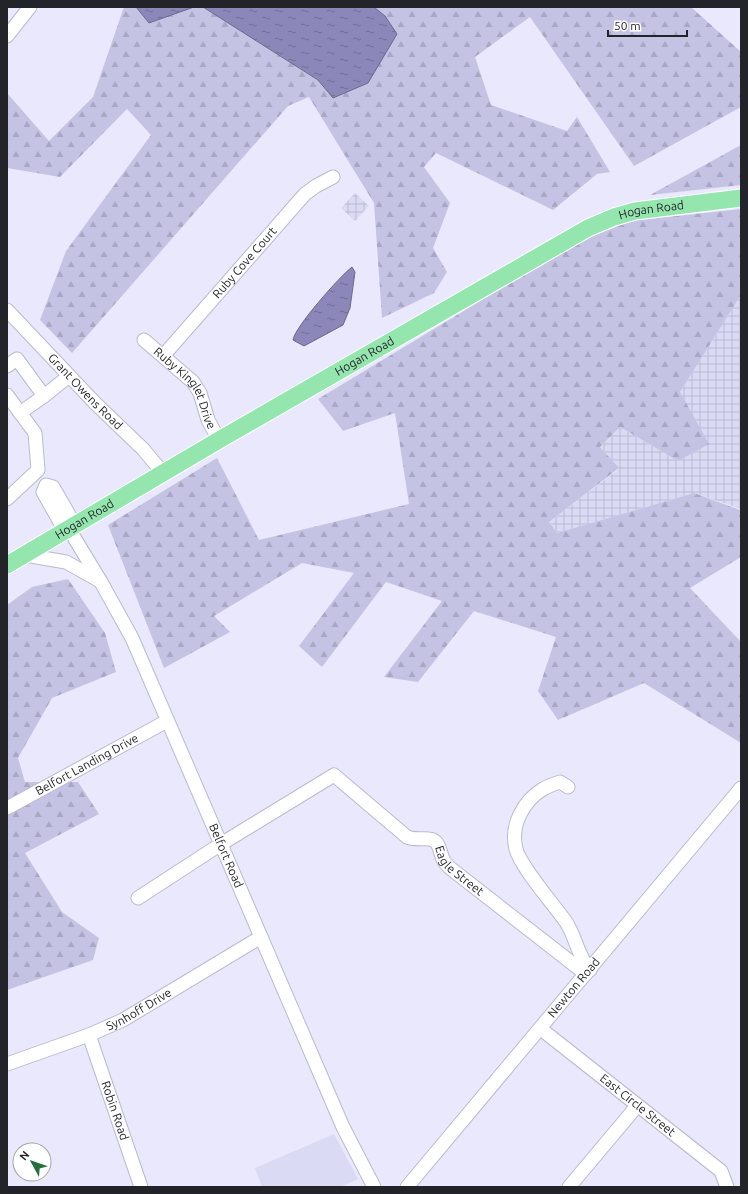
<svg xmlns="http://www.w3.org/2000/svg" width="748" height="1194" font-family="Ubuntu,sans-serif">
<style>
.built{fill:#dbdaf5}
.industrial{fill:url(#industrial-grid)}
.forest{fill:url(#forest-firs)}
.water{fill:url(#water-ripples);stroke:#6c698e}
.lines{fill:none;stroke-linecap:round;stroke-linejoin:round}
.minor-casing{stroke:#bbbacd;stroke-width:15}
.major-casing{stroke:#fff;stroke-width:19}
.minor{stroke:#fff;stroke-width:13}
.major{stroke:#94e6ae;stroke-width:17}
.labels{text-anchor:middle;stroke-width:3.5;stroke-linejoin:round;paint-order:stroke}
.street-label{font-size:12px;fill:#23232a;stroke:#fff}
</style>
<defs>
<pattern id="industrial-grid" width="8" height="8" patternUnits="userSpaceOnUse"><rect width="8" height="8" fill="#dbdaf5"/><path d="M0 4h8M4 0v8" fill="none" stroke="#bcbbd2"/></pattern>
<pattern id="forest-firs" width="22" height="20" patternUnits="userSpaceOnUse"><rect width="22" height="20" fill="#c5c3e3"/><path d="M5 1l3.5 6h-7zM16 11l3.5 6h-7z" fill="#a9a7c3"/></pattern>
<pattern id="water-ripples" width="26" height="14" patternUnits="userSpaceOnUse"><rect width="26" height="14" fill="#8b87b9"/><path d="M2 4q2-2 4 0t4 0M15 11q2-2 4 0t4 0" fill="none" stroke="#716e97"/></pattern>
</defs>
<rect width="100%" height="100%" fill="#e9e8fc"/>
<path class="built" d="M334 1134 358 1179 340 1187H262L255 1168Z"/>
<g class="industrial">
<path d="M355 193 369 206 355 221 341 208Z"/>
<path d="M741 295V509L694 493 557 533 549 522 619 469 600 447 620 427 678 461 680 392Z"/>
</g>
<g class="forest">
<path d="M124 7H136L149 22 194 7H203L318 80 333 98 385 16 374 7H691L741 52V107L634 166 530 17 475 57 491 105 567 131 577 117 610 172 597 174 553 210 436 153 424 167 450 203 433 248 447 272 434 293 382 318 374 203 309 97 288 106 72 353 40 320 66 251 151 135 127 109 60 177 7 168V93L49 141 93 97Z"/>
<path d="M741 145V185L650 195Z"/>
<path d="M741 209V295L680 392 709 444 678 461 620 427 600 447 619 468 549 522 557 533 694 493 740 510 741 557 690 588 741 642V743L644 683 558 720 538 691 556 637 474 611 418 682 384 677 442 601 386 582 322 667 299 646 354 573 302 563 214 616 230 632 164 668 108 525 217 458 259 540 409 504 395 413 343 431 318 399 578 242 631 221Z"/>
<path d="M68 579 105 633 116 672 52 698 18 758 25 782H78L99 814 25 853 62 912 99 938 93 960 7 990V605L32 587Z"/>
</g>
<g class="water">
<path d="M136 7H194L149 23Z"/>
<path d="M203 7H374L385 16 397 34 368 83 333 98 318 80Z"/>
<path d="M352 267 355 272 350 308 343 325 304 346 293 340C294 328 340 276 352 267Z"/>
</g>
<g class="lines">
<g class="minor-casing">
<g id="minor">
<path d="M7 36 30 7"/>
<path id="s1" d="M7 310 95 403 143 449 163 473"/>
<path id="s2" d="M144 340 193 382 200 393 208 420 219 440"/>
<path id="s3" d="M163 356 305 194 316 186 333 177"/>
<path d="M7 366 17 359 44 396 69 376"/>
<path d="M7 395 35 433 38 470 7 499"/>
<path d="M20 413 44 396"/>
<path id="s4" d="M69 529 101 582 132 638 343 1127 374 1187"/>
<path d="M65 531 43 492 46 485 53 487 75 525"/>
<path d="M25 555 66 562 100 581"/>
<path d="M568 787 560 782C554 784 548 786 543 789 523 801 510 826 516 849 520 866 554 905 566 922 577 939 576 953 590 970"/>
<path id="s5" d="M7 808 167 721"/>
<path id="s6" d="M138 898 221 844 334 775 407 837C414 840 421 838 429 839 441 840 439 853 444 861 445 863 448 866 450 868L586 974"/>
<path id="s7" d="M541 1029 721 1171 727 1187"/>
<path id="s8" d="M89 1035 141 1187"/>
<path id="s9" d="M7 1064 89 1035 123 1020 261 937"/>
<path id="s10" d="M407 1187 741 788"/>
<path d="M569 1187 637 1106"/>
</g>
</g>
<g class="major-casing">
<g id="major">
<path id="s11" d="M7 565 219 440 588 228 614 217 635 211 741 198"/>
</g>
</g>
<use href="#minor" class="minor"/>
<use href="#major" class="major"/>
</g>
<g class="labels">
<g class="street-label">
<text dy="4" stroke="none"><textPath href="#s11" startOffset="738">Hogan Road</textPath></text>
<text dy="4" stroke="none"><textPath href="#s3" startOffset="124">Ruby Cove Court</textPath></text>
<text dy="4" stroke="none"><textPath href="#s11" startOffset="414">Hogan Road</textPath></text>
<text dy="4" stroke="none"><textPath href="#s2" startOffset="65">Ruby Kinglet Drive</textPath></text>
<text dy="4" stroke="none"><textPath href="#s1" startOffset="113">Grant Owens Road</textPath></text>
<text dy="4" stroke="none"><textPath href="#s11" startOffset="90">Hogan Road</textPath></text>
<text dy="4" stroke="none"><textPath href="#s5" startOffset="91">Belfort Landing Drive</textPath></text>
<text dy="4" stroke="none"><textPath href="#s4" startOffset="363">Belfort Road</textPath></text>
<text dy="4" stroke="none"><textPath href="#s6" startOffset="395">Eagle Street</textPath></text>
<text dy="4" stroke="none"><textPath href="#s10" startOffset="260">Newton Road</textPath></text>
<text dy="4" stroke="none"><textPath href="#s9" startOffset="143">Synhoff Drive</textPath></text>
<text dy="4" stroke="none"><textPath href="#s7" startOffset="123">East Circle Street</textPath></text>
<text dy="4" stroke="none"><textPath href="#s8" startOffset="80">Robin Road</textPath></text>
</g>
</g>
<rect width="748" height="1194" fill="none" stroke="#23232a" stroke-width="16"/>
<g transform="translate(32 1162) rotate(310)"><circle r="19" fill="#ffffff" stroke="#a7a7aa"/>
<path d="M0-3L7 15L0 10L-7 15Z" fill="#266f3d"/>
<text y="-6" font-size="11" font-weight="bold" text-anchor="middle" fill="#23232a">N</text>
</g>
<path d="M608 30v6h79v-6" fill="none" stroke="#23232a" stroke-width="2"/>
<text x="614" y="30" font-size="12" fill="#23232a" stroke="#ffffff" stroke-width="3" paint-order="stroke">50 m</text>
</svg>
